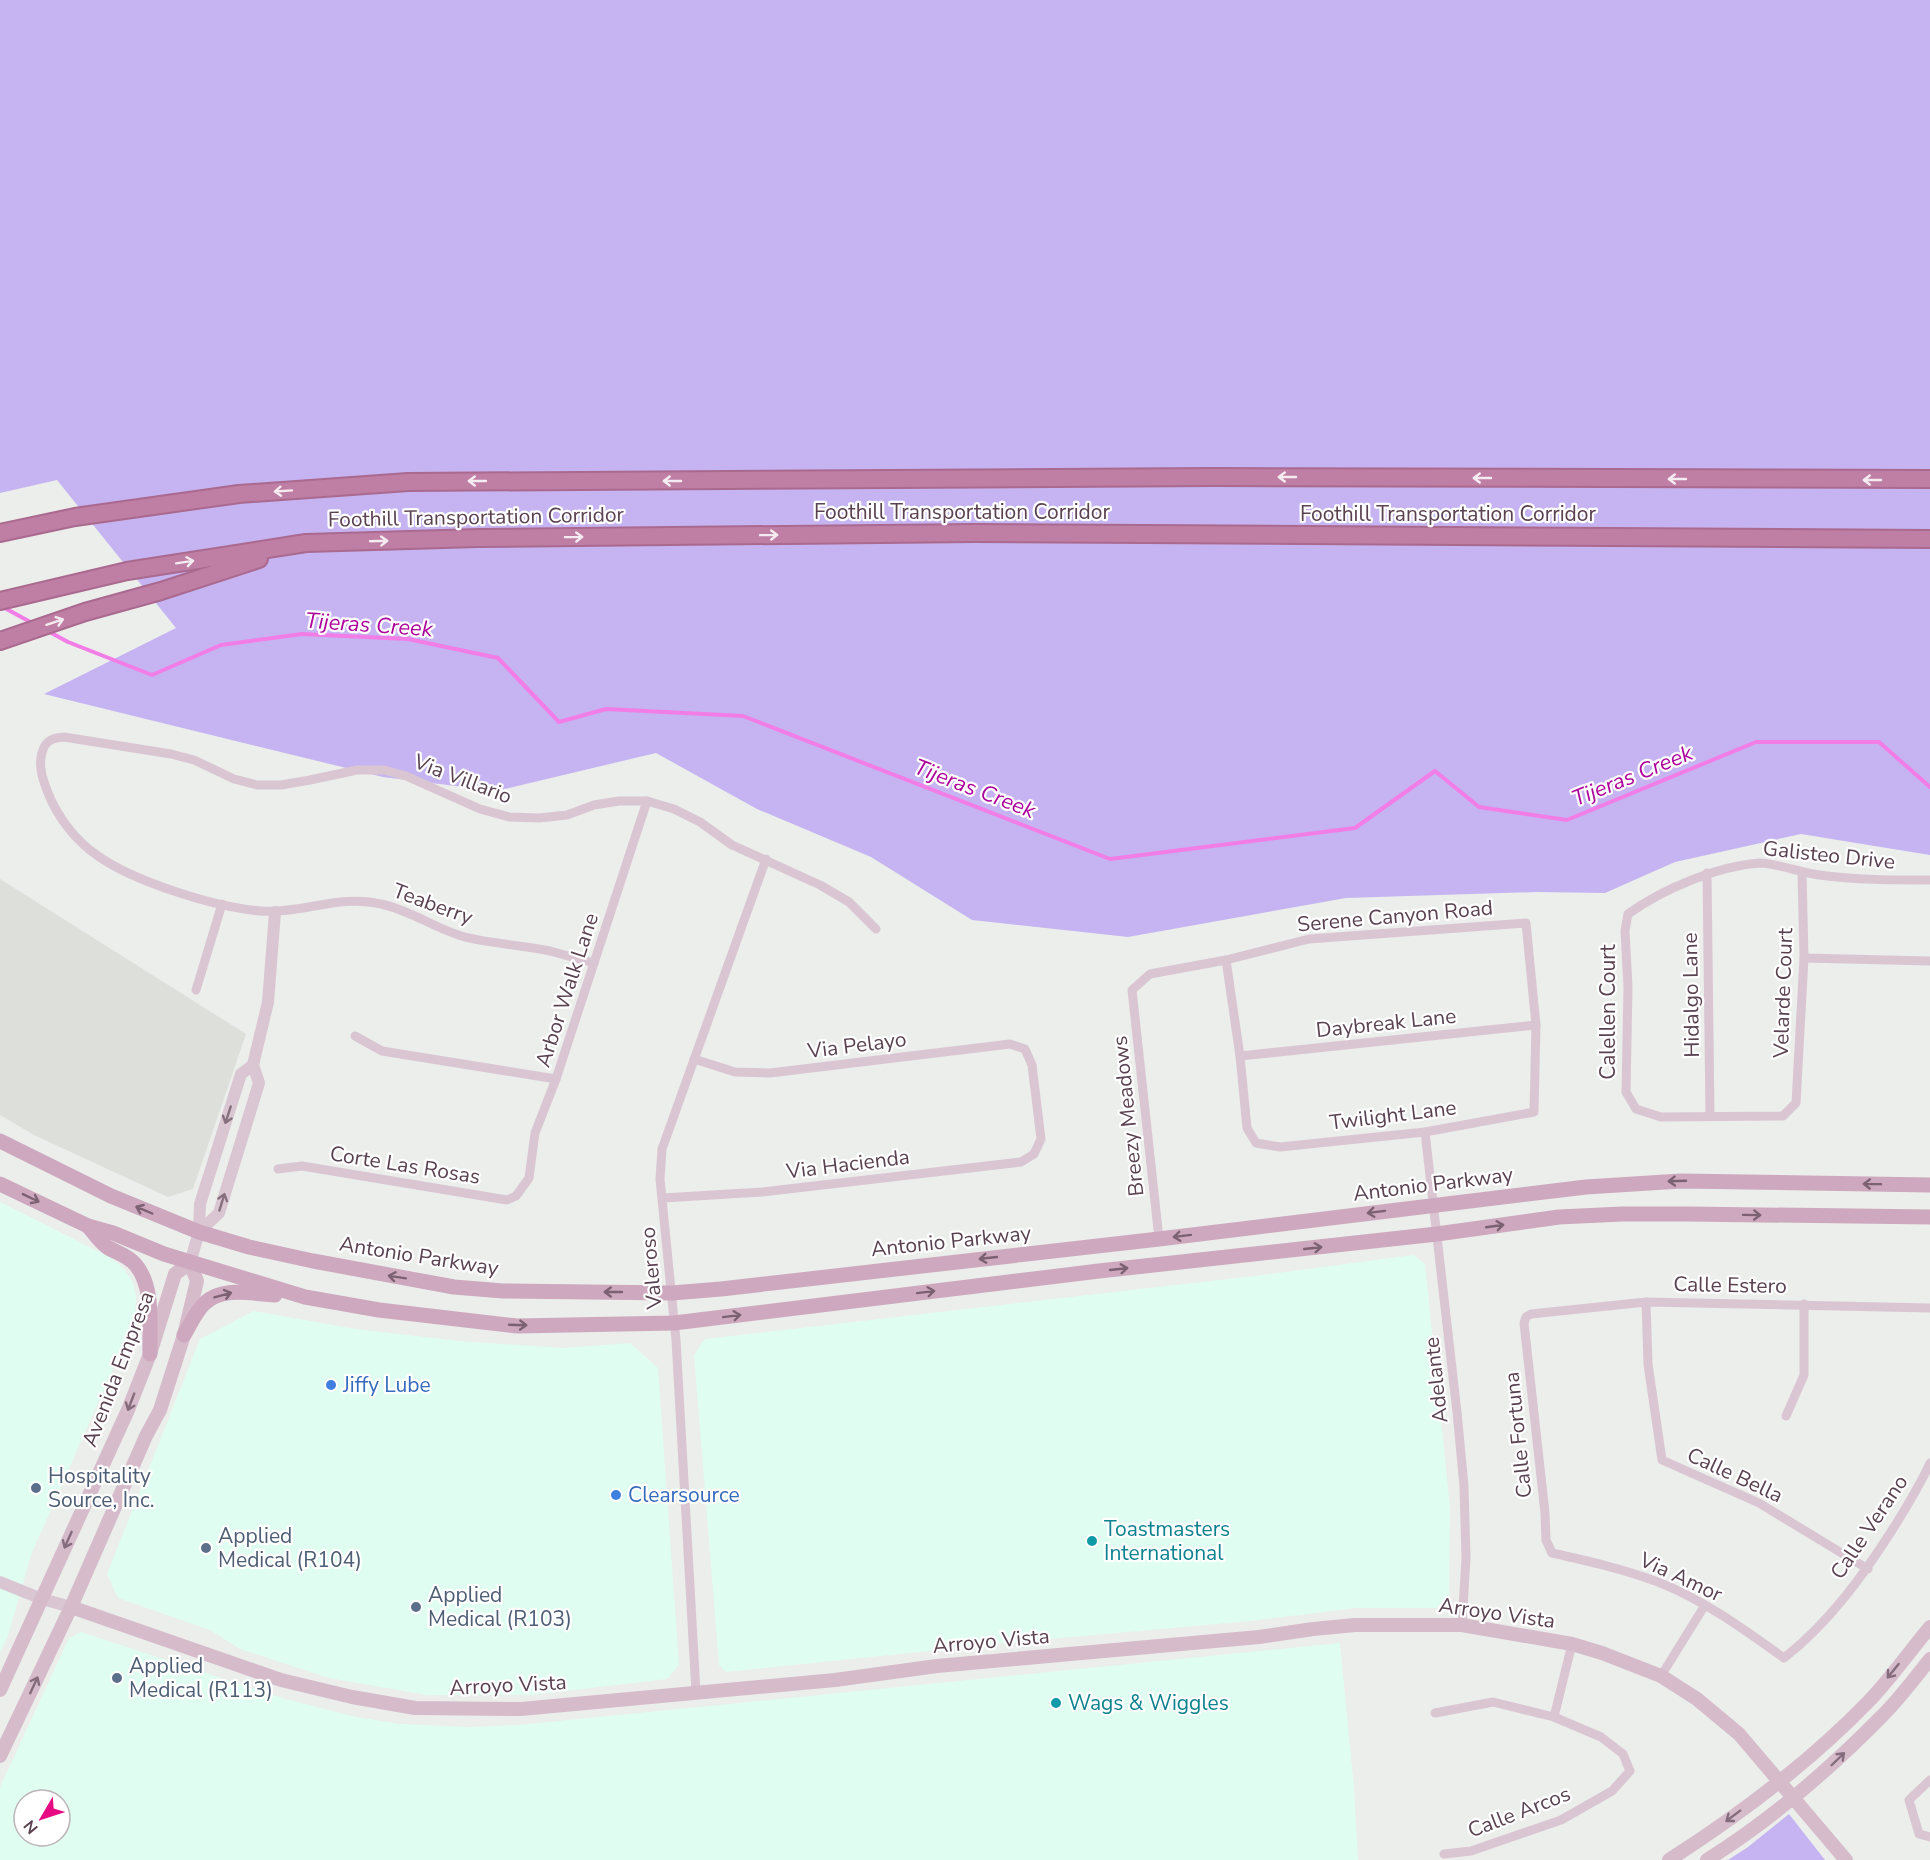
<svg xmlns="http://www.w3.org/2000/svg" width="1930" height="1860" font-family="'Nunito Sans',sans-serif">
<style>
.commercial{fill:#e0fdf1;fill-rule:evenodd}
.education{fill:#dddfdb}
.green{fill:#c5b4f1}
.lines{fill:none;stroke-linecap:round;stroke-linejoin:round}
.stream{stroke:#f27de6;stroke-width:4}
.motorway-casing{stroke:#aa698f;stroke-width:20}
.minor{stroke:#dac6d3;stroke-width:9}
.tertiary{stroke:#dac6d3;stroke-width:12}
.secondary{stroke:#d6bbcb;stroke-width:14}
.primary{stroke:#cda8bf;stroke-width:15}
.motorway{stroke:#bf7ea4;stroke-width:16}
.oneway{stroke:#f5ecf1}
.oneway2{stroke:#87707e}
.oneway3{stroke:#7c6172}
.oneway4{stroke:#856c7c}
.shop-dot{fill:#3f7fe0;stroke:#fff;stroke-width:2}
.service-dot{fill:#5c6f8a;stroke:#fff;stroke-width:2}
.culture-dot{fill:#0f9aa8;stroke:#fff;stroke-width:2}
.labels{text-anchor:middle;stroke-width:4.5;stroke-linejoin:round;paint-order:stroke}
.street-label{font-size:21px;fill:#5a4251;stroke:#fff}
.shop-label{font-size:21px;fill:#366cbe;stroke:#fff;text-anchor:start}
.service-label{font-size:21px;fill:#4e5e75;stroke:#fff;text-anchor:start}
.culture-label{font-size:21px;fill:#0d838f;stroke:#fff;text-anchor:start}
.water-label{font-size:22px;font-style:italic;fill:#ad029b;stroke:#fff}
</style>
<rect width="100%" height="100%" fill="#ebeeeb"/>
<g class="commercial">
<path d="M0 1202 113 1259 124 1269 133 1282 136 1297 135 1315 130 1330 31 1555 8 1636 0 1652Z"/>
<path d="M1413 1255 1425 1264 1450 1508 1449 1597 1437 1608H1356L1250 1621 1016 1642 726 1672 719 1665 694 1355 705 1339 1263 1275Z"/>
<path d="M254 1311 355 1329 460 1341 563 1348 630 1343 658 1368 679 1665 667 1679 532 1695H427L329 1678 240 1649 210 1630 118 1598 107 1574 200 1339Z"/>
<path d="M81 1632 286 1699 356 1717 401 1724 471 1727 518 1725 1340 1643 1354 1788 1358 1860H0V1787L69 1638ZM24 1800H60V1836H24Z"/>
</g>
<path class="education" d="M0 879 246 1034 193 1189 168 1197 34 1135 0 1115Z"/>
<g class="green">
<path d="M0 0H1930V855L1801 834 1675 862 1605 893 1537 892 1346 898 1128 937 972 920 871 857 757 809 656 753 496 791 383 777 44 694 176 628 57 480 0 493Z"/>
<path d="M1789 1814 1825 1860H1728L1748 1847Z"/>
</g>
<g class="lines">
<g class="stream">
<path d="M1 606 34 624"/>
<path d="M46 630 68 642 152 675 221 645 302 634 408 639 498 658 559 722 606 709 743 716 1110 859 1355 828 1435 771 1479 807 1567 820 1756 742H1879L1930 787"/>
</g>
<g class="motorway-casing">
<g id="motorway">
<path d="M0 533 75 517 239 494 408 482 1214 477 1930 479"/>
<path d="M0 601 127 571 306 543 478 538 974 533 1930 539"/>
<path d="M0 641 85 612 161 591 259 559"/>
</g>
</g>
<g class="minor">
<path d="M1802 872 1804 958 1796 1103 1783 1116 1661 1117 1636 1109 1626 1092 1628 987 1625 931 1628 914C1663 889 1717 866 1760 863 1774 863 1803 873 1819 875 1856 880 1893 880 1930 880"/>
<path d="M1707 873 1710 1116"/>
<path d="M1804 958 1930 961"/>
<path d="M594 963C579 959 565 955 550 951 522 945 493 944 465 937 436 929 410 910 381 904 340 894 301 914 260 911 215 907 135 882 98 856 76 841 58 818 48 793 44 782 39 770 41 758 43 743 49 738 64 737L171 754 194 760 234 779 257 785H281L310 780 357 770H384L406 776 480 809 509 817 539 818 567 815 594 805 619 801H647L674 809 700 822 732 845 820 885 849 902 876 929"/>
<path d="M196 990 222 904"/>
<path d="M355 1036 382 1051 556 1079"/>
<path d="M1240 1056 1536 1025"/>
<path d="M1425 1132 1457 1412 1464 1486 1466 1558 1462 1625"/>
<path d="M278 1169 302 1166 507 1200 516 1196 529 1178 535 1133 556 1079 647 801"/>
<path d="M663 1198 762 1192 1021 1162 1034 1154 1041 1139 1032 1065 1025 1049 1010 1044 770 1073 735 1072 694 1059"/>
<path d="M1159 1239 1132 990 1150 974 1226 960 1309 939 1526 923 1536 1025 1534 1112 1425 1132 1280 1147 1256 1143 1247 1128 1240 1056 1226 960"/>
<path d="M1646 1302 1648 1364 1662 1460 1759 1503 1868 1569"/>
<path d="M1930 1308 1646 1302 1531 1314 1526 1317 1524 1323 1545 1513 1546 1540 1552 1553C1588 1561 1623 1569 1658 1582 1704 1600 1745 1630 1784 1658 1830 1622 1865 1573 1896 1524 1908 1504 1920 1485 1930 1463"/>
<path d="M1786 1416 1804 1375V1304"/>
<path d="M1661 1676 1705 1605"/>
<path d="M696 1692 676 1340 660 1179 662 1149 766 859"/>
<path d="M1435 1713 1493 1702 1554 1717 1601 1737 1623 1754 1630 1771 1612 1791 1561 1820 1471 1851 1444 1854"/>
<path d="M1554 1717 1572 1644"/>
<path d="M1930 1780 1909 1800 1919 1834 1930 1837"/>
</g>
<g class="tertiary">
<path d="M199 1232 219 1213 259 1083 253 1065 268 1002 275 912"/>
<path d="M190 1263 199 1232 200 1204 241 1074 253 1065"/>
<path d="M0 1582 42 1599 71 1607"/>
</g>
<g class="secondary">
<path d="M71 1607 281 1680 352 1697 415 1708 521 1709 835 1680 937 1666 1259 1637 1313 1629 1355 1625H1462L1572 1644 1602 1653 1661 1676 1697 1699 1739 1734 1846 1860"/>
<path d="M0 1690 128 1410 150 1354 175 1274 190 1263 197 1281 184 1335 160 1410 146 1436 71 1607 0 1756"/>
<path d="M1669 1860C1741 1814 1810 1762 1869 1701 1891 1678 1910 1651 1930 1627"/>
<path d="M1707 1860C1771 1820 1830 1769 1883 1715 1900 1698 1915 1678 1930 1659"/>
</g>
<g class="primary">
<path d="M0 1141 111 1196 199 1232 249 1247 313 1261 454 1287 503 1291 672 1293 721 1289 1159 1239 1586 1187 1681 1181 1930 1185"/>
<path d="M0 1184 88 1226 113 1233 164 1254 305 1297 379 1310 517 1326 674 1323 1099 1271 1437 1234 1559 1217 1622 1214H1688L1930 1217"/>
<path d="M88 1226C94 1233 100 1242 107 1247 117 1253 127 1255 135 1264 155 1287 149 1326 150 1354"/>
<path d="M184 1335C190 1325 196 1311 205 1303 223 1286 253 1294 275 1295"/>
</g>
<use href="#motorway" class="motorway"/>
</g>
<defs><path id="oneway-shaft" d="M-6 0H5M1.5-3L5.5 0L1.5 3" fill="none" stroke-width="1.6" stroke-linecap="round" stroke-linejoin="round" transform="scale(1.5)"/></defs>
<g class="oneway">
<use href="#oneway-shaft" transform="translate(1287 477) rotate(-180)"/>
<use href="#oneway-shaft" transform="translate(1482 478) rotate(-180)"/>
<use href="#oneway-shaft" transform="translate(1677 479) rotate(-180)"/>
<use href="#oneway-shaft" transform="translate(1872 480) rotate(180)"/>
<use href="#oneway-shaft" transform="translate(477 481) rotate(180)"/>
<use href="#oneway-shaft" transform="translate(672 481) rotate(180)"/>
<use href="#oneway-shaft" transform="translate(283 491) rotate(176)"/>
<use href="#oneway-shaft" transform="translate(769 535) rotate(-1)"/>
<use href="#oneway-shaft" transform="translate(574 537) rotate(-1)"/>
<use href="#oneway-shaft" transform="translate(379 541) rotate(-2)"/>
<use href="#oneway-shaft" transform="translate(185 562) rotate(-9)"/>
<use href="#oneway-shaft" transform="translate(55 622) rotate(-18)"/>
</g>
<g class="oneway2">
<use href="#oneway-shaft" transform="translate(228 1115) rotate(108)"/>
<use href="#oneway-shaft" transform="translate(222 1202) rotate(-73)"/>
</g>
<g class="oneway3">
<use href="#oneway-shaft" transform="translate(1677 1181) rotate(178)"/>
<use href="#oneway-shaft" transform="translate(1872 1184) rotate(-179)"/>
<use href="#oneway-shaft" transform="translate(31 1198) rotate(26)"/>
<use href="#oneway-shaft" transform="translate(144 1210) rotate(-157)"/>
<use href="#oneway-shaft" transform="translate(1376 1212) rotate(173)"/>
<use href="#oneway-shaft" transform="translate(1752 1215) rotate(1)"/>
<use href="#oneway-shaft" transform="translate(1495 1226) rotate(-8)"/>
<use href="#oneway-shaft" transform="translate(1182 1236) rotate(173)"/>
<use href="#oneway-shaft" transform="translate(1313 1248) rotate(-6)"/>
<use href="#oneway-shaft" transform="translate(988 1258) rotate(174)"/>
<use href="#oneway-shaft" transform="translate(1119 1269) rotate(-6)"/>
<use href="#oneway-shaft" transform="translate(397 1277) rotate(-171)"/>
<use href="#oneway-shaft" transform="translate(613 1292) rotate(-180)"/>
<use href="#oneway-shaft" transform="translate(926 1292) rotate(-7)"/>
<use href="#oneway-shaft" transform="translate(223 1295) rotate(-15)"/>
<use href="#oneway-shaft" transform="translate(732 1316) rotate(-7)"/>
<use href="#oneway-shaft" transform="translate(518 1325) rotate(2)"/>
</g>
<g class="oneway4">
<use href="#oneway-shaft" transform="translate(131 1402) rotate(111)"/>
<use href="#oneway-shaft" transform="translate(68 1540) rotate(114)"/>
<use href="#oneway-shaft" transform="translate(1893 1671) rotate(129)"/>
<use href="#oneway-shaft" transform="translate(34 1685) rotate(-65)"/>
<use href="#oneway-shaft" transform="translate(1838 1759) rotate(-44)"/>
<use href="#oneway-shaft" transform="translate(1733 1816) rotate(143)"/>
</g>
<g class="shop-dot">
<circle cx="331" cy="1385" r="6"/>
<circle cx="616" cy="1495" r="6"/>
</g>
<g class="service-dot">
<circle cx="36" cy="1488" r="6"/>
<circle cx="206" cy="1548" r="6"/>
<circle cx="416" cy="1607" r="6"/>
<circle cx="117" cy="1678" r="6"/>
</g>
<g class="culture-dot">
<circle cx="1092" cy="1541" r="6"/>
<circle cx="1056" cy="1703" r="6"/>
</g>
<g class="labels">
<g class="street-label">
<text x="962" y="519">Foothill Transportation Corridor</text>
<text x="1448" y="521">Foothill Transportation Corridor</text>
<text transform="translate(476 517) rotate(-1)" y="7">Foothill Transportation Corridor</text>
<text transform="translate(463 779) rotate(21)" y="7">Via Villario</text>
<text transform="translate(1829 855) rotate(6)" y="7">Galisteo Drive</text>
<text transform="translate(433 904) rotate(20)" y="7">Teaberry</text>
<text transform="translate(1395 916) rotate(-5)" y="7">Serene Canyon Road</text>
<text transform="translate(567 990) rotate(-72)" y="7">Arbor Walk Lane</text>
<text transform="translate(1783 993) rotate(-88)" y="7">Velarde Court</text>
<text transform="translate(1691 995) rotate(-91)" y="7">Hidalgo Lane</text>
<text transform="translate(1608 1012) rotate(-90)" y="7">Calellen Court</text>
<text transform="translate(1386 1023) rotate(-6)" y="7">Daybreak Lane</text>
<text transform="translate(857 1045) rotate(-7)" y="7">Via Pelayo</text>
<text transform="translate(1393 1115) rotate(-7)" y="7">Twilight Lane</text>
<text transform="translate(1128 1116) rotate(-96)" y="7">Breezy Meadows</text>
<text transform="translate(848 1164) rotate(-7)" y="7">Via Hacienda</text>
<text transform="translate(405 1165) rotate(9)" y="7">Corte Las Rosas</text>
<text transform="translate(1433 1184) rotate(-7)" y="7">Antonio Parkway</text>
<text transform="translate(951 1241) rotate(-6)" y="7">Antonio Parkway</text>
<text transform="translate(419 1256) rotate(9)" y="7">Antonio Parkway</text>
<text transform="translate(651 1268) rotate(-95)" y="7">Valeroso</text>
<text transform="translate(1730 1285) rotate(1)" y="7">Calle Estero</text>
<text transform="translate(118 1369) rotate(-69)" y="7">Avenida Empresa</text>
<text transform="translate(1436 1380) rotate(-96)" y="7">Adelante</text>
<text transform="translate(1518 1435) rotate(-96)" y="7">Calle Fortuna</text>
<text transform="translate(1735 1475) rotate(25)" y="7">Calle Bella</text>
<text transform="translate(1869 1527) rotate(-56)" y="7">Calle Verano</text>
<text transform="translate(1681 1577) rotate(25)" y="7">Via Amor</text>
<text transform="translate(1497 1613) rotate(8)" y="7">Arroyo Vista</text>
<text transform="translate(991 1641) rotate(-5)" y="7">Arroyo Vista</text>
<text transform="translate(508 1685) rotate(-3)" y="7">Arroyo Vista</text>
<text transform="translate(1519 1812) rotate(-21)" y="7">Calle Arcos</text>
</g>
<g class="shop-label">
<text x="343" y="1392">Jiffy Lube</text>
<text x="628" y="1502">Clearsource</text>
</g>
<g class="service-label">
<text x="48" y="1483">Hospitality<tspan x="48" dy="24">Source, Inc.</tspan></text>
<text x="218" y="1543">Applied<tspan x="218" dy="24">Medical (R104)</tspan></text>
<text x="428" y="1602">Applied<tspan x="428" dy="24">Medical (R103)</tspan></text>
<text x="129" y="1673">Applied<tspan x="129" dy="24">Medical (R113)</tspan></text>
</g>
<g class="culture-label">
<text x="1104" y="1536">Toastmasters<tspan x="1104" dy="24">International</tspan></text>
<text x="1068" y="1710">Wags &amp; Wiggles</text>
</g>
<g class="water-label">
<text transform="translate(369 624) rotate(4)" y="8">Tijeras Creek</text>
<text transform="translate(1632 775) rotate(-22)" y="8">Tijeras Creek</text>
<text transform="translate(975 788) rotate(21)" y="8">Tijeras Creek</text>
</g>
</g>
<g transform="translate(42 1818) rotate(231)"><circle r="28" fill="#ffffff" stroke="#bdb3b9" stroke-width="1.5"/>
<path d="M0-4.5L10 22L0 15L-10 22Z" fill="#e70b83"/>
<text y="-9" font-size="16" font-weight="bold" text-anchor="middle" fill="#5a4251">N</text>
</g>
</svg>
